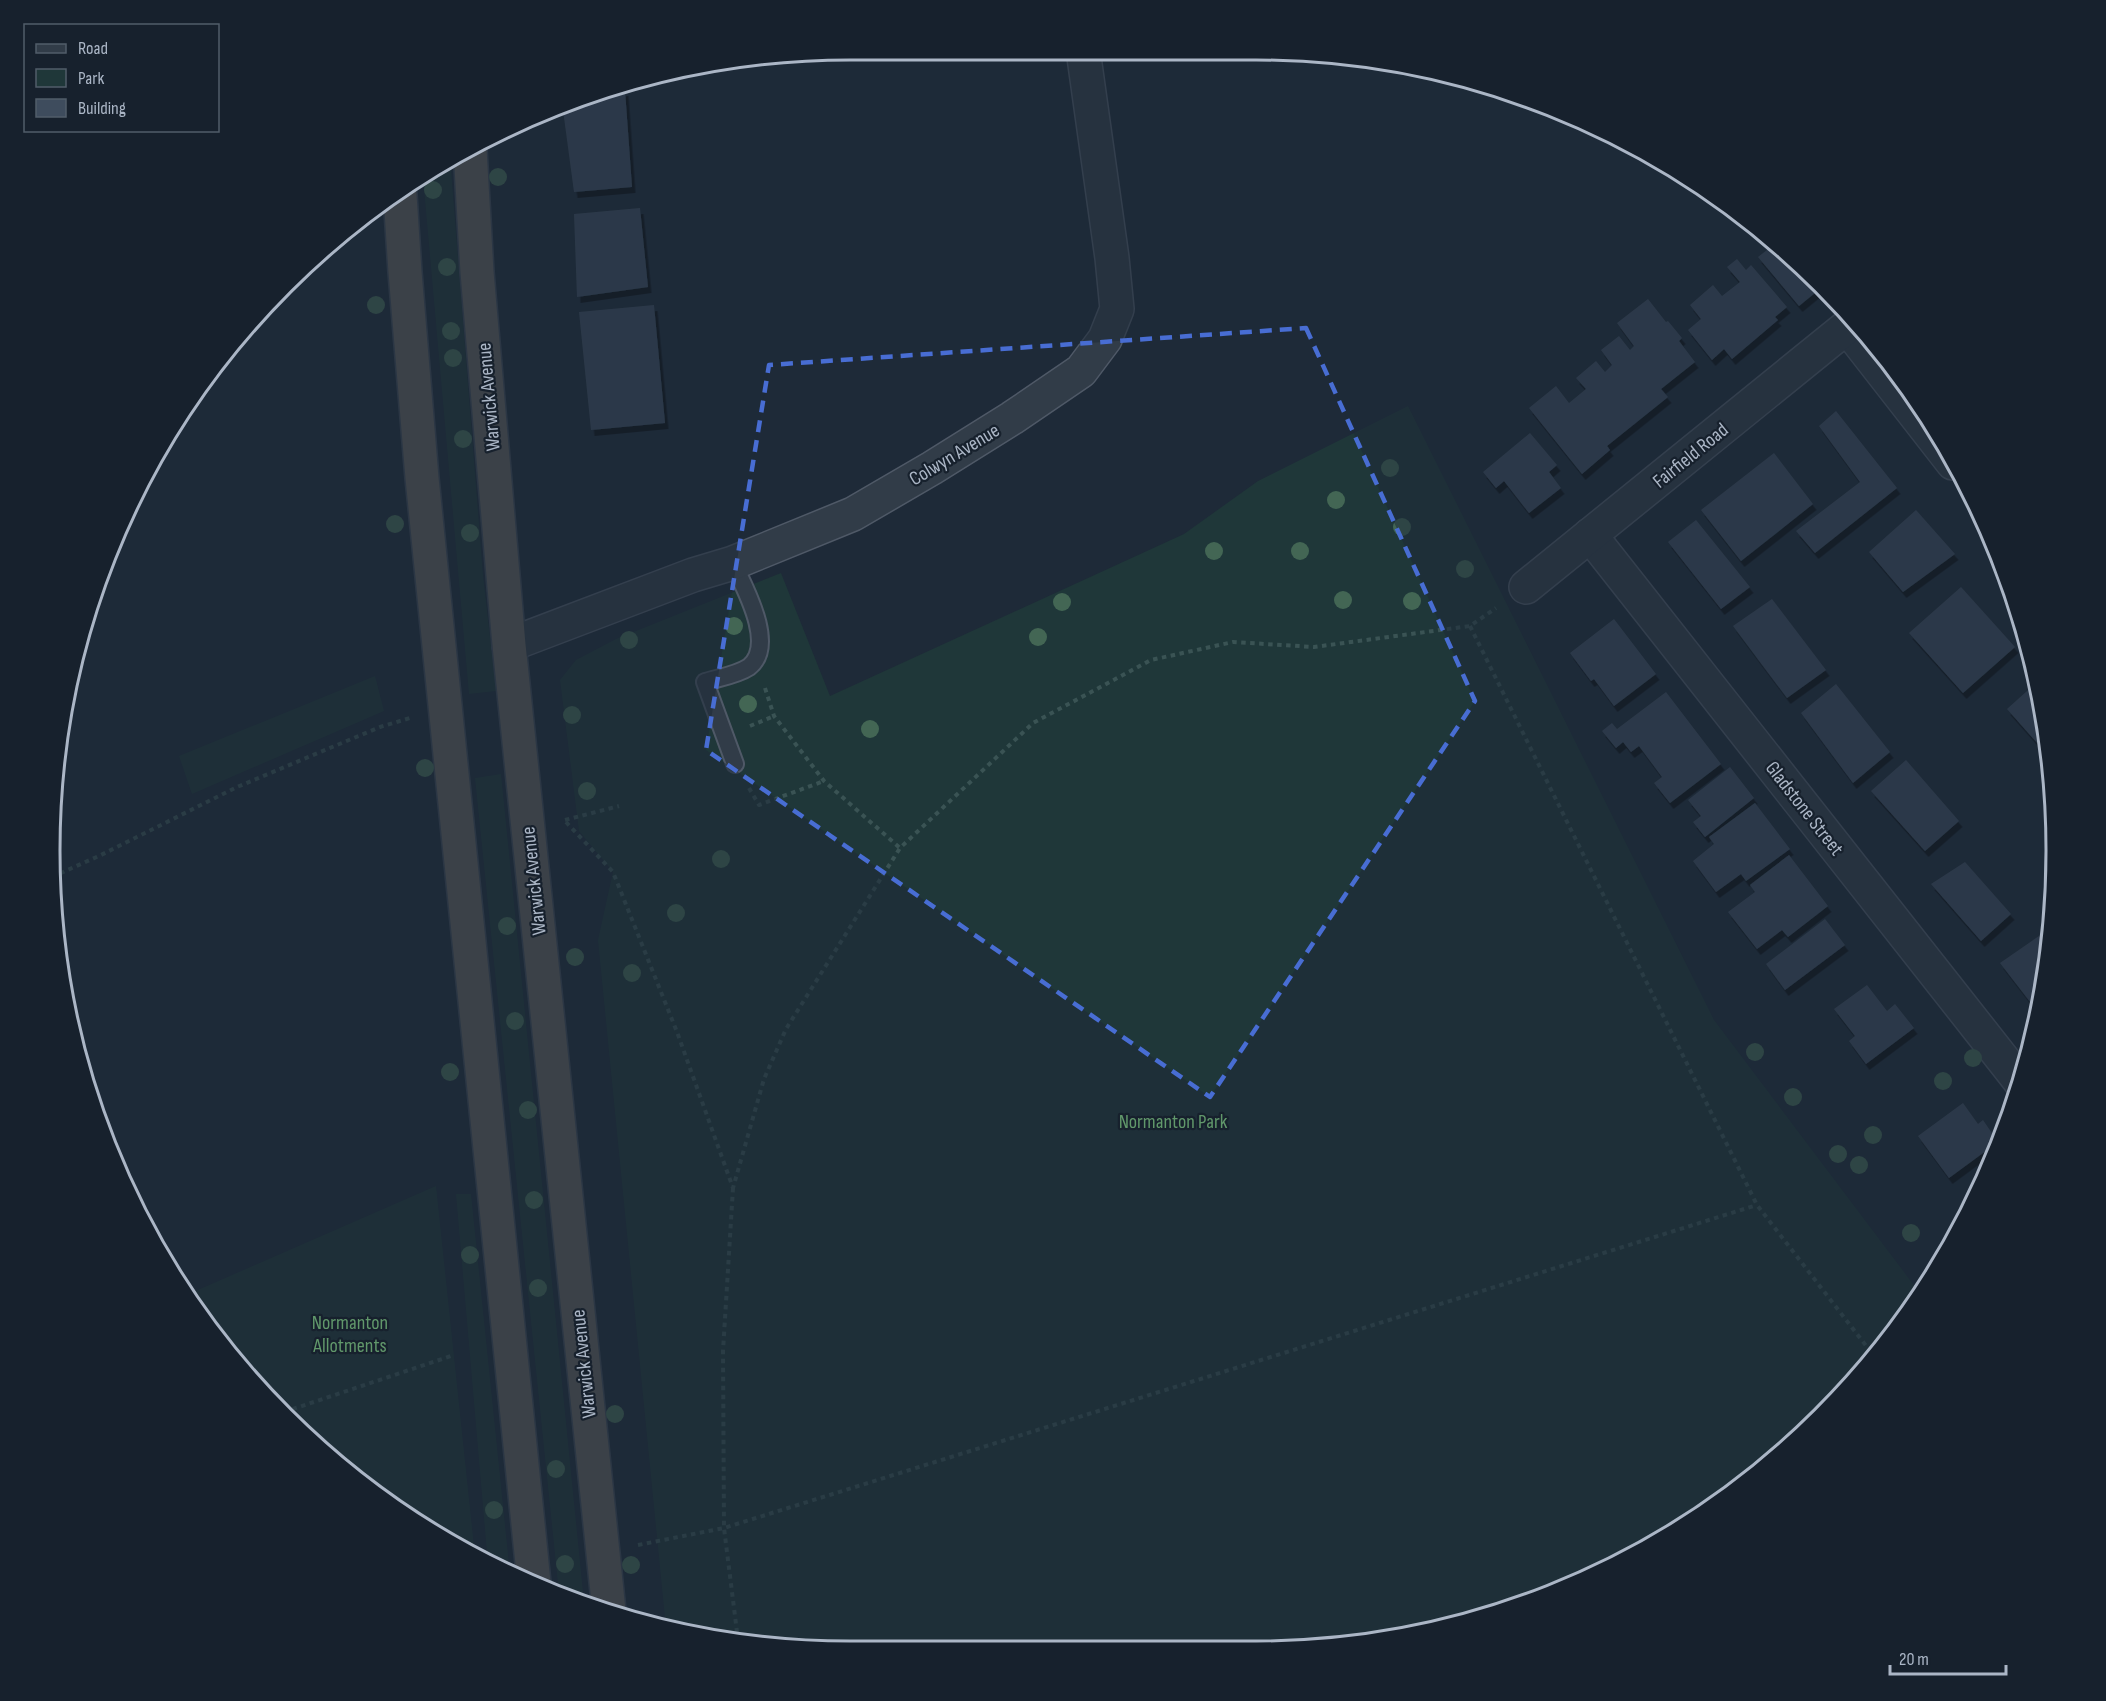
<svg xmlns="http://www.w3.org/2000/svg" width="2106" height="1701" font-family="'Sofia Sans Condensed',sans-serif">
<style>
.green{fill:#1f3739}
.building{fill:#3e4c5d;filter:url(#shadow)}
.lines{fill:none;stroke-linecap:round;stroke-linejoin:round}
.service-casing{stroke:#4f5967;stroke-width:20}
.minor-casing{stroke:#4f5967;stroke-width:36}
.trunk-casing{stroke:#3c4653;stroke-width:36}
.path{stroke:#3a5354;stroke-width:4;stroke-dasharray:4.5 4.5;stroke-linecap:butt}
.service{stroke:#313c48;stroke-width:16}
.minor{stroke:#313c48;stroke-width:33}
.trunk{stroke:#5f5e5b;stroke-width:33}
.tree{fill:#436654}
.marked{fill:none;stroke:#486dd3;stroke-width:4.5;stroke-dasharray:12 8;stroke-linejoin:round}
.labels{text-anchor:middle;stroke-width:4.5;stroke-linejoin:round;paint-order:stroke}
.street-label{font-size:20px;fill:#abb6c6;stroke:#17212d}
.park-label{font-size:20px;fill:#61986b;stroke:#17212d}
.rim{fill:none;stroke:#abb6c6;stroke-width:3}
</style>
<defs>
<filter id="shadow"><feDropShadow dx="3.5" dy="6" stdDeviation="0" flood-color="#0009"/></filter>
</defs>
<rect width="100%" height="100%" fill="#1e2a38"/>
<g class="green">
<path d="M450 157 483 575 496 691 469 694 423 177Z"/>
<path d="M1408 406 1714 1020 1919 1292 1858 1378 1743 1486 1610 1569 1463 1624 1308 1650H798L666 1628 598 940 613 872 579 831 560 680 576 660 616 639 781 573 830 696 1184 534 1258 481Z"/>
<path d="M375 676 384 711 192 794 179 756Z"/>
<path d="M501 774 584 1602 559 1593 475 778Z"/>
<path d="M436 1186 475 1556 363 1486 248 1378 191 1293Z"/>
<path d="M456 1194H471L510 1574 488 1564Z"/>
</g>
<g class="building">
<path d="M625 90 632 187 574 192 563 110 607 92Z"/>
<path d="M640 208 648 287 577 297 574 214Z"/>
<path d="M1776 243 1784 249 1821 288 1799 306 1758 257Z"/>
<path d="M1737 259 1746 270 1751 265 1787 307 1775 317 1778 320 1732 359 1724 349 1712 360 1688 330 1701 319 1690 305 1713 285 1722 296 1740 282 1727 267Z"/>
<path d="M1648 299 1666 322 1668 321 1682 338 1679 341 1695 362 1661 389 1668 397 1607 446 1610 450 1582 474 1529 408 1556 386 1569 403 1586 389 1576 378 1596 361 1605 372 1612 365 1601 350 1619 336 1630 350 1634 346 1617 323Z"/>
<path d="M654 305 665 423 591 430 579 312Z"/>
<path d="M1836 411 1897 488 1815 553 1796 531 1860 482 1819 426Z"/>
<path d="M1530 433 1557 465 1549 472 1561 488 1529 513 1504 481 1496 488 1483 472Z"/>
<path d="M1774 453 1813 504 1741 561 1701 510Z"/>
<path d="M1916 510 1955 554 1903 592 1869 552Z"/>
<path d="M1696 520 1750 587 1721 609 1668 542Z"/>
<path d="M1961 587 2015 647 1963 693 1909 633Z"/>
<path d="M1772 599 1826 670 1787 698 1733 626Z"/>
<path d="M1614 619 1656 674 1614 706 1594 679 1591 681 1570 653Z"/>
<path d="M2036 683 2047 754 2007 709Z"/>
<path d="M1836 684 1890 752 1853 783 1801 713Z"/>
<path d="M1666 692 1721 764 1670 803 1654 783 1662 777 1639 746 1631 752 1623 742 1616 748 1602 731 1612 723 1617 729Z"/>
<path d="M1906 760 1959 821 1925 851 1871 791Z"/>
<path d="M1730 767 1754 798 1705 837 1693 822 1701 816 1688 800Z"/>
<path d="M1755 803 1790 849 1746 881 1741 874 1716 892 1693 861 1714 844 1709 837Z"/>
<path d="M1789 855 1828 906 1788 937 1782 930 1757 949 1728 912 1755 892 1750 885Z"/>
<path d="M1965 862 2011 914 1981 941 1931 884Z"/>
<path d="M1825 919 1845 945 1785 990 1766 964Z"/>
<path d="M2039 936 2050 951 2037 1011 2000 963Z"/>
<path d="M1867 985 1887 1011 1895 1004 1914 1028 1866 1064 1849 1041 1855 1036 1834 1009Z"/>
<path d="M1963 1103 1978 1124 1983 1120 1998 1142 1949 1178 1918 1136Z"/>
</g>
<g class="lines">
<g class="service-casing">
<path id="service" d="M733 563C744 587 777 645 749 667 737 675 718 678 705 682L735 764"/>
</g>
<g class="minor-casing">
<g id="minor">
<path d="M1847 327 1953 463"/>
<path d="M1590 535 2020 1081"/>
<path d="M1526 587 1853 322"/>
<path d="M509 645 693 575 733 563 853 514 932 468 1012 418 1081 371 1105 339 1117 309 1112 258 1083 50"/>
</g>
</g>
<g class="trunk-casing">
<g id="trunk">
<path d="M470 149 477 272 509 645 609 1611"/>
<path d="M400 195 405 272 422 478 534 1583"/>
</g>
</g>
<g class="path">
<path d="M1470 626 1757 1205 1874 1356"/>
<path d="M765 688 774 716 824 781 900 848"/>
<path d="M750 726 774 716"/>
<path d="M749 788 759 805 824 781"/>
<path d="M565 820 619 806"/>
<path d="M566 822 613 872 677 1032 733 1188 764 1079 786 1029 900 848 1033 723 1151 660 1233 642 1314 647 1470 626 1496 608"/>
<path d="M52 877 101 855 237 787 380 727 410 718"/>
<path d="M733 1188 723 1351 724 1528 738 1640"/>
<path d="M284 1412 454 1355"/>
<path d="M638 1545 724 1528 1757 1205"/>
</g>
<use href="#service" class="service"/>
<use href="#minor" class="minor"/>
<use href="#trunk" class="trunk"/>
</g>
<g class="tree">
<circle cx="498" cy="177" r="9"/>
<circle cx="433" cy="190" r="9"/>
<circle cx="447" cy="267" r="9"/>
<circle cx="376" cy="305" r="9"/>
<circle cx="451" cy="331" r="9"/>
<circle cx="453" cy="358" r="9"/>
<circle cx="463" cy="439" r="9"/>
<circle cx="1390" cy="468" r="9"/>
<circle cx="1336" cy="500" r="9"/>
<circle cx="395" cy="524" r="9"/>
<circle cx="1402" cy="527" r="9"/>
<circle cx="470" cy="533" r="9"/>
<circle cx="1214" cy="551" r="9"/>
<circle cx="1300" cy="551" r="9"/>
<circle cx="1465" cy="569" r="9"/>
<circle cx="1343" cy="600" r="9"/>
<circle cx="1412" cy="601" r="9"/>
<circle cx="1062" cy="602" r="9"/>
<circle cx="734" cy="626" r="9"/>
<circle cx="1038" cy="637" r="9"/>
<circle cx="629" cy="640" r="9"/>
<circle cx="748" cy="704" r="9"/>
<circle cx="572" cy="715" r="9"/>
<circle cx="870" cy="729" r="9"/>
<circle cx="425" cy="768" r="9"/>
<circle cx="587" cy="791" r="9"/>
<circle cx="721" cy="859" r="9"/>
<circle cx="676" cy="913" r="9"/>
<circle cx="507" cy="926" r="9"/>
<circle cx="575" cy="957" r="9"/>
<circle cx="632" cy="973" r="9"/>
<circle cx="515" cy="1021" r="9"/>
<circle cx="1755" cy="1052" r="9"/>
<circle cx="1973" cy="1058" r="9"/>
<circle cx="450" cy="1072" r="9"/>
<circle cx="1943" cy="1081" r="9"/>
<circle cx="1793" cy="1097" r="9"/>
<circle cx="528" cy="1110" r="9"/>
<circle cx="1873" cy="1135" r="9"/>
<circle cx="1838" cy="1154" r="9"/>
<circle cx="1859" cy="1165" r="9"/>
<circle cx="534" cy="1200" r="9"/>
<circle cx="1911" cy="1233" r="9"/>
<circle cx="470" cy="1255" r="9"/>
<circle cx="538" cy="1288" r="9"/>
<circle cx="615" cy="1414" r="9"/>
<circle cx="556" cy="1469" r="9"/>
<circle cx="494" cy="1510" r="9"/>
<circle cx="565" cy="1564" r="9"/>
<circle cx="631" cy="1565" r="9"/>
</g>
<path d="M0 0H2106V1701H0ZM1306 328 1475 701 1210 1097 706 750 769 365Z" fill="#1e2a38" fill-opacity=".55" fill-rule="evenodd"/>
<path class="marked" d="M1306 328 1475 701 1210 1097 706 750 769 365Z"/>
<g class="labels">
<g class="street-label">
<text transform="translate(488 397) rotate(-95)" y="7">Warwick Avenue</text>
<text transform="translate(954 454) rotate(-31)" y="7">Colwyn Avenue</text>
<text transform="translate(1690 455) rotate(-39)" y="7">Fairfield Road</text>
<text transform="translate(1805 808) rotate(52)" y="7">Gladstone Street</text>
<text transform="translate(533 881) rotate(-96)" y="7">Warwick Avenue</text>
<text transform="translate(583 1364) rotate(-96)" y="7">Warwick Avenue</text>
</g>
<g class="park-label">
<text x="1173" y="1128">Normanton Park</text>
<text x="350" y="1329">Normanton<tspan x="350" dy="23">Allotments</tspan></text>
</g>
</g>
<path d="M0 0H2106V1701H0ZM850 60H1256A790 790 0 0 1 2046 850V851A790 790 0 0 1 1256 1641H850A790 790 0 0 1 60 851V850A790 790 0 0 1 850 60Z" fill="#17212d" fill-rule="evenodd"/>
<path class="rim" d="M850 60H1256A790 790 0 0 1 2046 850V851A790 790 0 0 1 1256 1641H850A790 790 0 0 1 60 851V850A790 790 0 0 1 850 60Z"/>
<rect x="24" y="24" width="195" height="108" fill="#17212d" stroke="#525d6a" stroke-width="1.5"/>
<rect x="36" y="44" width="30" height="9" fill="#313c48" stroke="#525d6a" stroke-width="1.5"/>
<text x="78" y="54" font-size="18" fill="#abb6c6">Road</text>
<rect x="36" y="69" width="30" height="18" fill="#1f3739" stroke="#525d6a" stroke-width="1.5"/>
<text x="78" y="84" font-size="18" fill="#abb6c6">Park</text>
<rect x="36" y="99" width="30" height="18" fill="#3e4c5d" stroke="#525d6a" stroke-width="1.5"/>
<text x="78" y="114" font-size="18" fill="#abb6c6">Building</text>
<path d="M1890 1665v9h116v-9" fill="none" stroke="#abb6c6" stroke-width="3"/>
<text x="1899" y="1665" font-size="18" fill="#abb6c6" stroke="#17212d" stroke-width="4.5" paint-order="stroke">20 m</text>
</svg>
